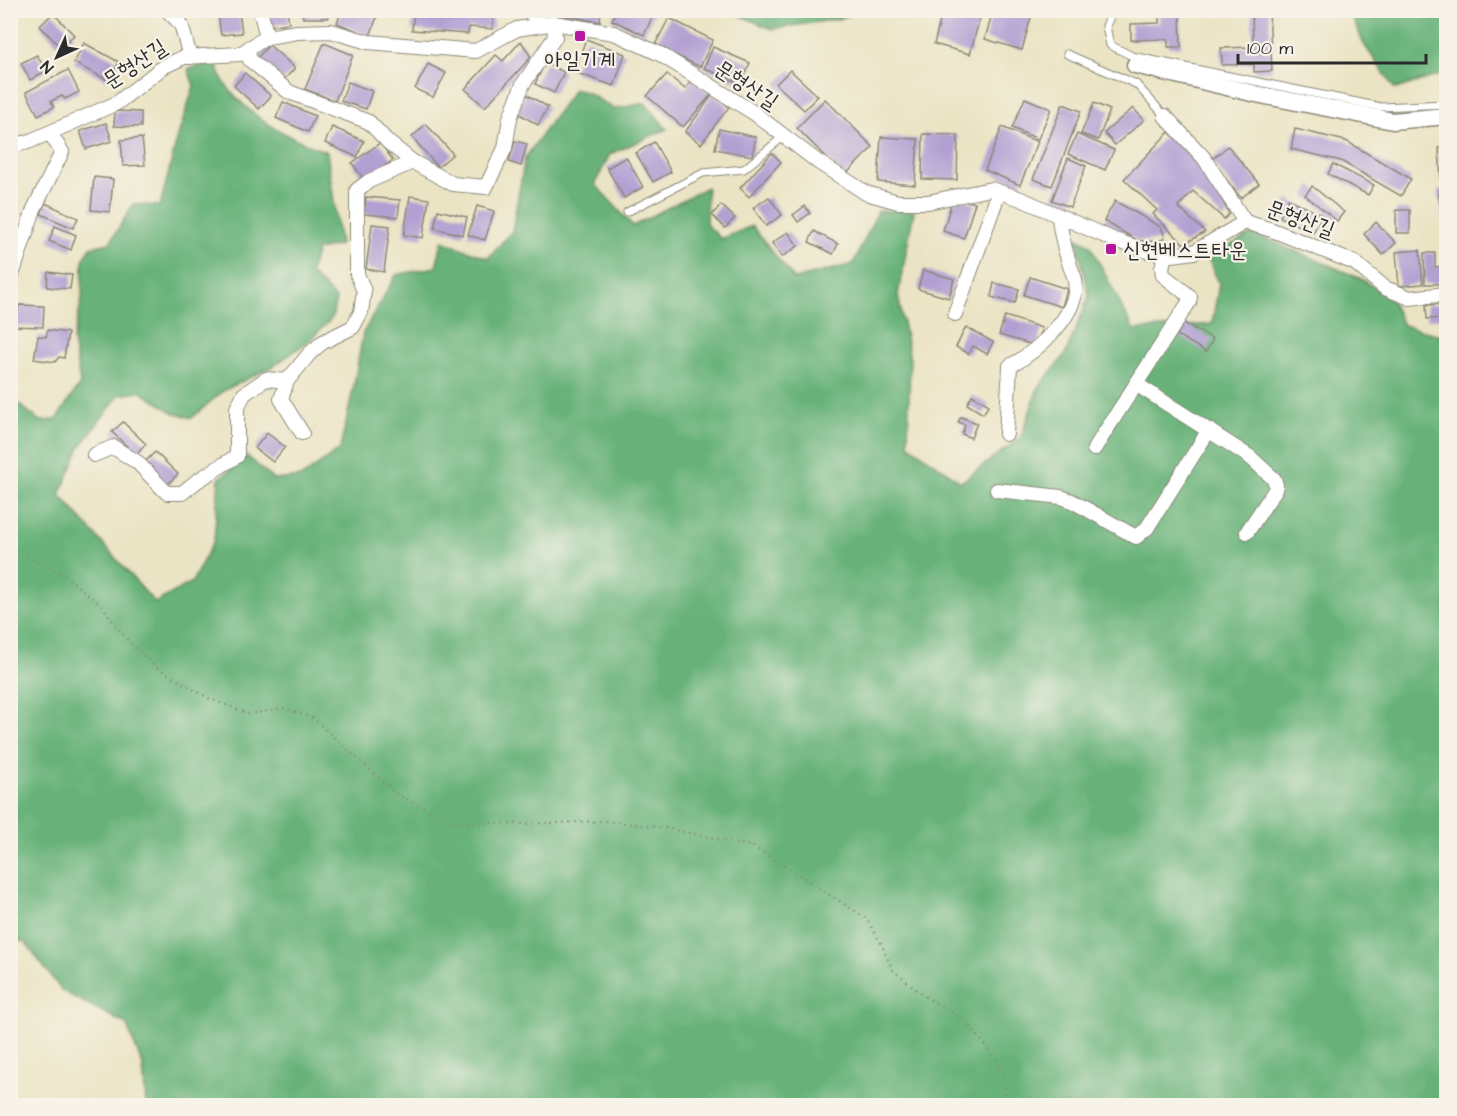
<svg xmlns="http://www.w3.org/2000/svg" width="1457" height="1116" font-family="'Architects Daughter','Poor Story',sans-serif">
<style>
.forest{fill:#68b279;stroke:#4a6e52;stroke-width:1.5}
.building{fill:#b2a0d3}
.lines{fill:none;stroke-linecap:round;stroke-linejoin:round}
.service-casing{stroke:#8b8878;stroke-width:9}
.minor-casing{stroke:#8b8878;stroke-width:16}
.tertiary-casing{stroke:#8b8878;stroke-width:19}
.path{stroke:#8b8878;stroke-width:2;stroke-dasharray:1.5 4.5;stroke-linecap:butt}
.service{stroke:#fff;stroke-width:7}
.minor{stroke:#fff;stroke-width:14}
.tertiary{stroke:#fff;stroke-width:16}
.poi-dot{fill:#b5179e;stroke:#f7f3e8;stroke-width:2}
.labels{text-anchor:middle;stroke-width:4.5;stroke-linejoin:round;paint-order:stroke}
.poi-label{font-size:22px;fill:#2b2b2b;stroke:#f7f3e8}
.street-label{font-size:22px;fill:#2b2b2b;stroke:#f7f3e8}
</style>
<rect width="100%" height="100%" fill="#f7f3e8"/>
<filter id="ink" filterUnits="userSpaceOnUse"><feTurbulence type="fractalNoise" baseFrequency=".0167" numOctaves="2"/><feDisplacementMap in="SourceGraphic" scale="12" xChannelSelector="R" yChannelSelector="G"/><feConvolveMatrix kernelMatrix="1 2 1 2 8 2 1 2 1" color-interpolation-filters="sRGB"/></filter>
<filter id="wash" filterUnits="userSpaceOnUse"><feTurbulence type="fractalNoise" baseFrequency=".008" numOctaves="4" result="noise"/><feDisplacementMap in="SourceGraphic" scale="24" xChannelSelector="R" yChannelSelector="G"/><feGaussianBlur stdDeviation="1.35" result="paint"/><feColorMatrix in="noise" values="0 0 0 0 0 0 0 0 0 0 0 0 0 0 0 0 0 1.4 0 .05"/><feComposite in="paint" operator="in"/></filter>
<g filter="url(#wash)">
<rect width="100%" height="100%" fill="#ebe4c4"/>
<g class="forest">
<path d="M729 11H859L838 19 772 29Z"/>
<path d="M1349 11H1446V73L1395 89 1365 46Z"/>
<path d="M215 62C219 71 222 81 228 88 253 120 289 138 327 152L340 245 317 250 310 273 336 299 332 318 310 340 275 365 223 391 192 418 176 414 141 392 119 395 80 447 60 495 155 603 192 582 214 540 219 479 247 456 274 480 302 477 340 449 353 390 363 333 396 275 436 267 442 241 488 258 512 231 525 158 574 89 588 93 614 109 645 103 667 129 610 154 595 184 633 226 707 187 706 224 721 239 752 226 794 279 853 264 878 211H914L898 295 910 360 908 444 961 482 1021 437 1038 388 1065 355 1089 296 1076 237 1090 245 1134 330 1212 324 1219 284 1208 258 1252 233 1362 279 1391 300 1403 325 1446 337V1105H146L143 1066 126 1024 62 991 25 942 11 940 10 397 40 421 56 420 80 384 73 340 82 299 83 260 91 247 110 243 133 204 160 206 177 139 194 86 188 69Z"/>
</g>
<g id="blocks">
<g class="building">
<path d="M266 10H287L289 23 268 26Z"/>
<path d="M302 10H328V18H303Z"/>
<path d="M342 10H361L377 17 370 36 337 23Z"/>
<path d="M414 10H494L493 29 469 27 468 34 412 30Z"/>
<path d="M557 10H601L600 22 556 14Z"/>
<path d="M616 10H648L654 13 644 35 612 20Z"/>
<path d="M943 10H982L970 54 934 44Z"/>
<path d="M993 10H1033L1022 50 985 39Z"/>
<path d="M1159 10H1180L1181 47H1168V39L1131 40V24L1159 23Z"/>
<path d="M1252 10H1269L1272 71 1254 72V64L1222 65 1221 48 1253 47Z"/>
<path d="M239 11 242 33 221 35 218 14Z"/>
<path d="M53 13 74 35 61 48 40 26Z"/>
<path d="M669 18 713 40 700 67 655 45Z"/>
<path d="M586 39 625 54 614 86 574 72Z"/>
<path d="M521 41 531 57 485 107 465 89 496 55 503 61Z"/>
<path d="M84 43 119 62 109 81 74 63Z"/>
<path d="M324 43 353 55 335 101 305 89Z"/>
<path d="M269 45 295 68 283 81 257 58Z"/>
<path d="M713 47 750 63 741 84 704 68Z"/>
<path d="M37 55 46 71 30 80 21 63Z"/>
<path d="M545 63 564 72 554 93 535 84Z"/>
<path d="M428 64 446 73 433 97 415 89Z"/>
<path d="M68 70 79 92 65 99 62 96 51 101 54 107 38 115 26 92Z"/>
<path d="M790 70 818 96 804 110 776 84Z"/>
<path d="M245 73 271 96 259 109 234 86Z"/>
<path d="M667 74 685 89 693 79 711 95 683 127 647 96Z"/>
<path d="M348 82 372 91 366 109 341 101Z"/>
<path d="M526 94 548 107 538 125 516 112Z"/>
<path d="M713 94 729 107 701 144 685 132Z"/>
<path d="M1025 98 1051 109 1038 139 1012 128Z"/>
<path d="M825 99 873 147 844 176 797 128Z"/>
<path d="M283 102 315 116 308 132 276 118Z"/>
<path d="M1094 103 1110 110 1098 140 1081 134Z"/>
<path d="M1063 104 1081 111 1052 186 1033 179Z"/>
<path d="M1133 108 1144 120 1115 145 1104 133Z"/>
<path d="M115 111 141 112V127L114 126Z"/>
<path d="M106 123 112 141 86 149 80 131Z"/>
<path d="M426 124 453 154 438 167 412 137Z"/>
<path d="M332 127 364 141 357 157 325 143Z"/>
<path d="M1002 127 1038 142 1020 185 985 170Z"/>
<path d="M719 129 756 137 752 156 715 149Z"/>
<path d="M1295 129 1346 141 1411 179 1401 196 1341 161 1291 149Z"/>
<path d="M1169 132 1205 166 1229 214 1224 219 1193 191 1178 207 1205 232 1184 244 1153 214 1157 210 1124 179Z"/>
<path d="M923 134 958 135 957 180 922 179Z"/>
<path d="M1077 134 1114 150 1105 170 1068 154Z"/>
<path d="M881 137 918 139 915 185 878 182Z"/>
<path d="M142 138 145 165 123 166 121 140Z"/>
<path d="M515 141 527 144 521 166 509 162Z"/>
<path d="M654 142 671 172 653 182 636 153Z"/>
<path d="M380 143 393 160 365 181 352 163Z"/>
<path d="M1228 146 1259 184 1241 198 1211 160Z"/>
<path d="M1439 148H1446V179L1441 180Z"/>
<path d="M772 153 781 162 749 197 740 188Z"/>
<path d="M626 157 643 187 624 198 607 168Z"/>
<path d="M1068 158 1086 166 1070 207 1052 200Z"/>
<path d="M1333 164 1374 185 1368 195 1328 174Z"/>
<path d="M94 177 113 179 110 212 91 210Z"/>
<path d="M1312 186 1344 212 1337 221 1305 195Z"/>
<path d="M1446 189V229L1445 230 1438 190Z"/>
<path d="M410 196 429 199 423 238 404 235Z"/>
<path d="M366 197 400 200 398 217 364 214Z"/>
<path d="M769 197 782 215 766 226 753 208Z"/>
<path d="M960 199 975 203 964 238 943 231 951 204Z"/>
<path d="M1288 199 1322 215 1313 233 1280 217Z"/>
<path d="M1115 201 1161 227 1165 238 1159 241H1138L1104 221Z"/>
<path d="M45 203 78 218 73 228 41 214Z"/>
<path d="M721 205 735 218 725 228 712 215Z"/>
<path d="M477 206 494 211 485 240 468 235Z"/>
<path d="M805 206 810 213 798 222 793 215Z"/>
<path d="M438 210 467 217 463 235 434 228Z"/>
<rect x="1396" y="210" width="14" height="23"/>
<path d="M1376 222 1396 243 1383 255 1364 234Z"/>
<path d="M372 224 390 226 384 272 366 269Z"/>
<path d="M55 226 76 235 71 250 49 241Z"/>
<path d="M814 231 838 244 833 254 809 242Z"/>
<path d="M788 232 798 246 782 257 772 243Z"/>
<path d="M1420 250 1423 284 1399 286 1396 252Z"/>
<path d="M1424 253H1435V267L1446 266V284H1425Z"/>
<path d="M923 270 954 279 949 298 918 289Z"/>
<path d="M48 272 72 275 70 289 47 287Z"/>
<path d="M1030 277 1067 289 1062 307 1024 295Z"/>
<path d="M994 283 1019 289 1015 303 991 297Z"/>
<path d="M1446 304V318L1427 319 1426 305Z"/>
<path d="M19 305 44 306 43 327 10 326V314L18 312Z"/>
<path d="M1005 316 1042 328 1037 346 999 335Z"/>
<path d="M1184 323 1213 339 1206 352 1177 335Z"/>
<path d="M966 327 993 342 987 354 973 346 969 354 956 347Z"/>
<path d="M48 330 68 333 64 358 59 357 55 362 34 359 38 336 46 337Z"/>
<path d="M972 395 989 405 983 414 967 404Z"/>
<path d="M961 417 977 423 971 438 962 434 965 425 958 422Z"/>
<path d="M123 422 146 444 136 455 112 432Z"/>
<path d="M267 433 285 447 273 462 255 448Z"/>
<path d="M155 452 178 474 168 484 145 462Z"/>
</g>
</g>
</g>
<g filter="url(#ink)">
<use href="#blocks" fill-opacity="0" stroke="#8b8878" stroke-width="1.5"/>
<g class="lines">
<g class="service-casing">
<g id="service">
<path d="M1113 10 1106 26 1110 45 1132 56 1381 107 1446 104"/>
<path d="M1067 54 1136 84 1165 116"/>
<path d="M627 212 703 173 744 169 784 136"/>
</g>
</g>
<g class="minor-casing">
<g id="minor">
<path d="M167 10 181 24 190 57"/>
<path d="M260 10 267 37"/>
<path d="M528 10 542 25"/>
<path d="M250 47 248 52 250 60 289 92 369 122 389 143 413 162 453 184 486 187 505 148 510 118 523 84 555 37 554 23"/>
<path d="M1165 116 1204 158 1245 222"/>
<path d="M10 146 28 142 117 103 163 67 184 57 240 54 267 37 297 32 331 31 368 42 476 51 517 29 554 23 614 33 660 54 754 113 818 162 866 193 898 202H928L991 189 1021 199 1112 239 1147 251 1172 255 1194 252 1245 222 1272 230 1355 263 1385 288 1410 298 1446 294"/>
<path d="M10 281 34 209 62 152 50 133"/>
<path d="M955 314 999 192"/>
<path d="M1136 384 1250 457 1274 479 1276 485 1275 490 1247 532"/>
<path d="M302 433 281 399 287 381 310 353 323 342 353 327 361 312 364 291 357 274V190L369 181 413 162"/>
<path d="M1006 434 1010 366C1036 352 1081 314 1075 280 1074 274 1070 268 1069 262 1064 247 1060 232 1059 216"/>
<path d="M1094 449 1189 302 1190 297 1187 294 1163 275 1162 268 1165 254"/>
<path d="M94 455 113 447 137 462 167 493H182L197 481 237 456V408L244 394 266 379 287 381"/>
<path d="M997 490 1061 497 1072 501 1136 537 1147 528 1209 430"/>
</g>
</g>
<g class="tertiary-casing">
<path id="tertiary" d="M1135 65 1256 94 1393 121 1446 116"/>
</g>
<path class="path" d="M10 549 59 571 101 605 129 642 156 667 208 698 249 714 283 708 313 718 395 793 451 822 522 824 605 821 666 828 754 847 866 918 881 943 892 969 923 995 966 1022 998 1061 1004 1079 1008 1106"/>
<use href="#service" class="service"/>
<use href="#minor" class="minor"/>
<use href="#tertiary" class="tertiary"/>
</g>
</g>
<g class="poi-dot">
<rect x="574" y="30" width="12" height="12" rx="3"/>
<rect x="1105" y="243" width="12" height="12" rx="3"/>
</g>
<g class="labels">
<g class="poi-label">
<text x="580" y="67">아일기계</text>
<text x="1123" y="257" text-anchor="start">신현베스트타운</text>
</g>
<g class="street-label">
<text transform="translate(134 63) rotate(-33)" y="8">문형산길</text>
<text transform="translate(747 84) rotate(33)" y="8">문형산길</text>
<text transform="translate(1301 218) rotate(20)" y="8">문형산길</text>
</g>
</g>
<rect width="1457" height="1116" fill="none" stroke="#f7f3e8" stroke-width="36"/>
<g transform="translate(57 57) rotate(225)" stroke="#f7f3e8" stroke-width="4.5" paint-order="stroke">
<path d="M0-4.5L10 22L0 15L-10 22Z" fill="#2b2b2b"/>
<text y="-9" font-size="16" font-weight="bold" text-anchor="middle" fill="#2b2b2b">N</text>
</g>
<path d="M1238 54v9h188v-9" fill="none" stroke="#2b2b2b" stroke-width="3"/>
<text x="1247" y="54" font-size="18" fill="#2b2b2b" stroke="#f7f3e8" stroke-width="4.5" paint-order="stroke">100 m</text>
</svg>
